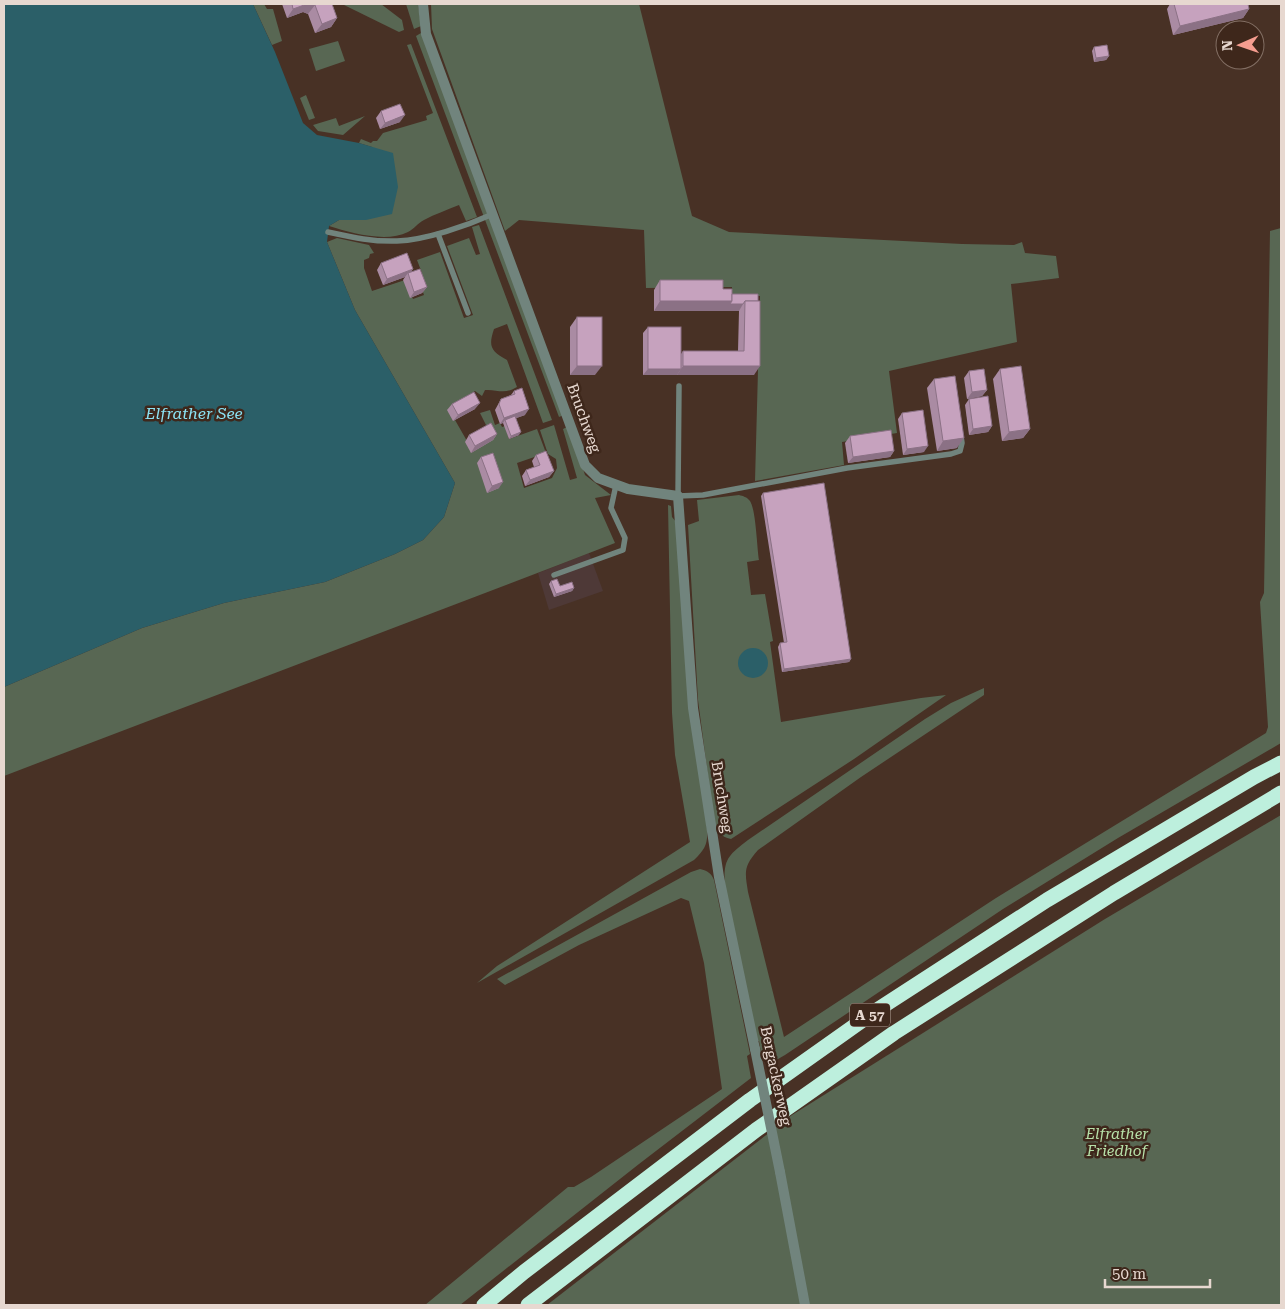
<svg xmlns="http://www.w3.org/2000/svg" width="1285" height="1309" font-family="'Roboto Serif',serif">
<style>
.industrial{fill:#4e3937}
.green{fill:#586753}
.water{fill:#2b5f68}
.lines{fill:none;stroke-linecap:round;stroke-linejoin:round}
.lane{stroke:#71847d;stroke-width:5.5}
.street{stroke:#71847d;stroke-width:10}
.highway{stroke:#bdefdd;stroke-width:15}
.street-bridge{stroke:#71847d;stroke-width:10}
.wall{fill:#aa8ba3}
.shaded-wall{fill:#8b7185}
.building{fill:#c6a2be;stroke:#8b7185}
.labels{text-anchor:middle;stroke-width:5;stroke-linejoin:round;paint-order:stroke}
.shield{fill:#3e271b;stroke:#b4a39a;stroke-width:1}
.shield-label{font-size:14px;font-weight:bold;fill:#e7d8d0}
.street-label{font-size:15px;fill:#e7d8d0;stroke:#3e271b}
.park-label{font-size:15px;font-style:italic;fill:#b7e1a9;stroke:#3e271b}
.water-label{font-size:16px;font-style:italic;fill:#8be2f3;stroke:#3e271b}
</style>
<rect width="100%" height="100%" fill="#483125"/>
<path class="industrial" d="M589 553 603 591 549 610 538 573Z"/>
<g class="green">
<path d="M253 4H264L267 9H273L282 41 272 45Z"/>
<path d="M342 4H381L402 20 404 30 399 32Z"/>
<path d="M406 4H418L421 26 414 29Z"/>
<path d="M431 4H639L692 216 729 232 962 244 1014 245 1022 242 1025 253 1056 256 1059 278 1011 284 1017 342 889 371 897 433 842 442 844 465 755 481 760 296H732V287L646 288 644 230 519 220 505 231 432 29Z"/>
<path d="M421 33 564 415 559 417 416 36Z"/>
<path d="M338 41 345 61 316 71 309 49Z"/>
<path d="M411 44 477 217 466 221 459 205C447 210 435 214 424 220 418 223 414 229 408 232 386 243 351 233 329 226L339 220 372 147 359 143 361 139 371 143 373 141H377L383 133 427 120 426 116 433 113 407 45Z"/>
<path d="M306 95 315 118 309 120 300 98Z"/>
<path d="M365 116 343 135 318 131 313 125 336 118 339 126Z"/>
<path d="M479 225 552 420 543 423 507 324 494 329C488 347 491 351 507 360L517 387C504 395 497 389 485 390L482 396 475 391 467 396 455 420 467 441 488 429 480 413 490 410 495 425 500 423 502 427 505 426 509 439 537 429 546 453 517 463 524 488 552 478 557 468 556 459 548 454 540 430 554 425 570 480 577 478 563 429 569 426 585 475 611 495 595 498 615 543C412 622 207 698 4 776V687L142 628 224 603 325 582 395 554 423 540 444 517 455 483 355 310 327 242 337 238 369 245 374 253 370 254 369 258 364 260V268L372 291 405 280 413 299 424 295 417 275 422 273 417 260 440 252 464 318 473 315 447 246 469 238 476 255 480 254 472 227Z"/>
<path d="M1281 228V743L1118 838 1003 909 785 1055 771 1063 767 1058 762 1059 759 1041H757L725 887C723 860 727 856 748 840L925 719 951 703 984 688V695L861 777 758 850C743 867 745 872 748 892L784 1037 996 898 1266 733 1268 727 1260 602 1264 593 1270 231Z"/>
<path d="M739 495C743 496 747 497 750 501 756 510 757 548 759 560L747 562 751 595 765 594 773 641 770 642 781 722 921 698 946 695 854 759 731 839C720 837 718 831 714 821L698 700 688 525 699 521 697 500Z"/>
<path d="M668 505 671 506 672 517 676 522 707 829C708 844 705 849 694 860L477 983 497 966 690 842 675 755 672 713Z"/>
<path d="M1281 815V1305H547L792 1115 1105 919Z"/>
<path d="M700 869C708 871 711 873 714 880L750 1054 747 1056 751 1078 639 1164 460 1305H425L568 1187H574L591 1177 722 1089 704 963 689 901 681 898 579 945 505 985 497 979 691 872Z"/>
</g>
<g class="water">
<path d="M4 4H253L275 52 303 123 317 135 359 143 393 153 398 187 392 214 366 220H339L329 226 327 242 355 310 455 483 444 517 423 540 395 554 325 582 224 603 142 628 4 687Z"/>
<circle cx="753" cy="663" r="15"/>
</g>
<g class="lines">
<g class="lane">
<path d="M328 232C351 237 373 242 397 241 426 240 466 226 493 214"/>
<path d="M438 234 468 313"/>
<path d="M679 386 678 496 703 495 847 468 951 454 960 451 962 443 961 436"/>
<path d="M554 575 623 550 625 538 611 508 616 485"/>
</g>
<g class="street">
<path d="M423 4 426 34 585 465 598 478 628 489 678 496 693 708 719 877 755 1049"/>
<path d="M780 1172 805 1305"/>
</g>
<g class="highway">
<path d="M484 1305 524 1272 750 1100 877 1010 1047 900 1254 777 1281 763"/>
<path d="M528 1305 756 1130 894 1033 1114 893 1281 793"/>
</g>
<path class="street-bridge" d="M755 1049 780 1172"/>
</g>
<g class="wall">
<path d="M282 4H332L337 18 331 27 315 33 308 14 303 12 287 18Z"/>
<path d="M1170 4H1248L1249 9 1243 18 1173 35 1167 9Z"/>
<path d="M1094 47 1109 56 1106 60 1094 62 1092 51Z"/>
<path d="M381 111 400 122 380 129 376 118Z"/>
<path d="M381 263 413 269 411 272 427 287 422 293 410 298 403 280 405 277 383 285 377 270Z"/>
<path d="M660 280 723 289 732 294H758L754 375H643V333L648 327 681 354 683 351H738L739 311H654V290Z"/>
<path d="M577 317 595 375H570V327Z"/>
<path d="M1000 369 1030 429 1023 438 1002 441 993 379Z"/>
<path d="M969 371 987 390 982 396 967 399 964 378Z"/>
<path d="M934 379 957 448 937 451 927 388Z"/>
<path d="M514 391 525 415 516 418 519 435 509 439 503 423 500 424 495 410 501 399 511 395Z"/>
<path d="M969 399 992 426 988 432 969 435 965 405Z"/>
<path d="M452 404 475 409 453 421 447 410Z"/>
<path d="M902 413 924 452 903 455 898 419Z"/>
<path d="M497 434 493 440 471 453 465 442 469 435Z"/>
<path d="M850 436 894 451 890 457 848 463 845 443Z"/>
<path d="M536 455 554 471 549 477 525 486 522 476 526 470 534 467 532 461Z"/>
<path d="M481 457 499 488 487 493 477 463Z"/>
<path d="M763 493 851 659 849 662 782 672 778 647 780 643H784L761 496Z"/>
<path d="M551 581 560 586 574 588 572 591 554 597 549 584Z"/>
</g>
<g class="shaded-wall">
<path d="M307 4H312L315 5 308 14 303 12 287 18 293 9Z"/>
<path d="M1249 9 1243 18 1173 35 1180 26Z"/>
<path d="M337 18 331 27 315 33 322 24Z"/>
<path d="M1109 56 1106 60 1094 62 1096 58Z"/>
<path d="M405 115 400 122 380 129 385 123Z"/>
<path d="M413 269 409 275 408 273 405 277 383 285 387 279Z"/>
<path d="M427 287 422 293 410 298 414 292Z"/>
<path d="M660 301H732L743 304 739 311H654Z"/>
<path d="M577 366H602L595 375H570Z"/>
<path d="M683 366H760L754 375H677Z"/>
<path d="M648 369H681L677 375H643Z"/>
<path d="M987 390 982 396 967 399 972 392Z"/>
<path d="M480 403 475 409 453 421 458 415Z"/>
<path d="M529 409 525 415 506 422 505 420 503 423 500 424 504 418Z"/>
<path d="M992 426 988 432 969 435 973 429Z"/>
<path d="M1030 429 1023 438 1002 441 1009 432Z"/>
<path d="M521 432 519 435 509 439 511 436Z"/>
<path d="M497 434 493 440 471 453 475 446Z"/>
<path d="M964 438 957 448 937 451 943 441Z"/>
<path d="M928 446 924 452 903 455 907 449Z"/>
<path d="M894 451 890 457 848 463 853 457Z"/>
<path d="M554 471 549 477 525 486 530 480Z"/>
<path d="M503 482 499 488 487 493 492 486Z"/>
<path d="M574 588 572 591 554 597 556 594Z"/>
<path d="M851 659 849 662 782 672 784 669Z"/>
</g>
<g class="building">
<path d="M292 4H307L293 9Z"/>
<path d="M312 4H332L337 18 322 24 315 5Z"/>
<path d="M1174 4H1248L1249 9 1180 26Z"/>
<path d="M1107 45 1109 56 1096 58 1094 47Z"/>
<path d="M400 104 405 115 385 123 381 111Z"/>
<path d="M407 253 413 269 387 279 381 263Z"/>
<path d="M420 269 427 287 414 292 408 273Z"/>
<path d="M660 280H723V289H732V301H660Z"/>
<path d="M732 294H758V301H745L743 304H730L732 301Z"/>
<path d="M745 301H760V366H683V351H744Z"/>
<rect x="577" y="317" width="25" height="49"/>
<rect x="648" y="327" width="33" height="42"/>
<path d="M1021 366 1030 429 1009 432 1000 369Z"/>
<path d="M984 369 987 390 972 392 969 371Z"/>
<path d="M955 376 964 438 943 441 934 379Z"/>
<path d="M522 388 529 409 504 418 499 404 501 399 515 394 514 391Z"/>
<path d="M474 392 480 403 458 415 452 404Z"/>
<path d="M988 396 992 426 973 429 969 399Z"/>
<path d="M923 410 928 446 907 449 902 413Z"/>
<path d="M515 416 521 432 511 436 505 420Z"/>
<path d="M491 423 497 434 475 446 469 435Z"/>
<path d="M891 430 894 451 853 457 850 436Z"/>
<path d="M546 451 554 471 530 480 526 470 540 465 536 455Z"/>
<path d="M493 453 503 482 492 486 481 457Z"/>
<path d="M824 483 851 659 784 669 780 643 787 642 763 493Z"/>
<path d="M557 579 560 586 572 582 574 588 556 594 551 581Z"/>
</g>
<g class="labels">
<rect class="shield" x="850" y="1003.5" width="40" height="23" rx="4"/>
<g class="shield-label">
<text x="870" y="1020">A 57</text>
</g>
<g class="street-label">
<text transform="translate(584 418) rotate(70)" y="5">Bruchweg</text>
<text transform="translate(722 797) rotate(81)" y="5">Bruchweg</text>
<text transform="translate(776 1076) rotate(78)" y="5">Bergackerweg</text>
</g>
<g class="park-label">
<text x="1117" y="1139">Elfrather<tspan x="1117" dy="17">Friedhof</tspan></text>
</g>
<g class="water-label">
<text x="194" y="419">Elfrather See</text>
</g>
</g>
<rect width="1285" height="1309" fill="none" stroke="#e7d8d0" stroke-width="10"/>
<g transform="translate(1240 45) rotate(268)"><circle r="24" fill="#3e271b" stroke="#826e63"/>
<path d="M0-4L9 19L0 12L-9 19Z" fill="#f59d8f"/>
<text y="-8" font-size="14" font-weight="bold" text-anchor="middle" fill="#e7d8d0">N</text>
</g>
<path d="M1105 1279v8h105v-8" fill="none" stroke="#e7d8d0" stroke-width="2.5"/>
<text x="1112" y="1279" font-size="15" fill="#e7d8d0" stroke="#3e271b" stroke-width="4" paint-order="stroke">50 m</text>
</svg>
